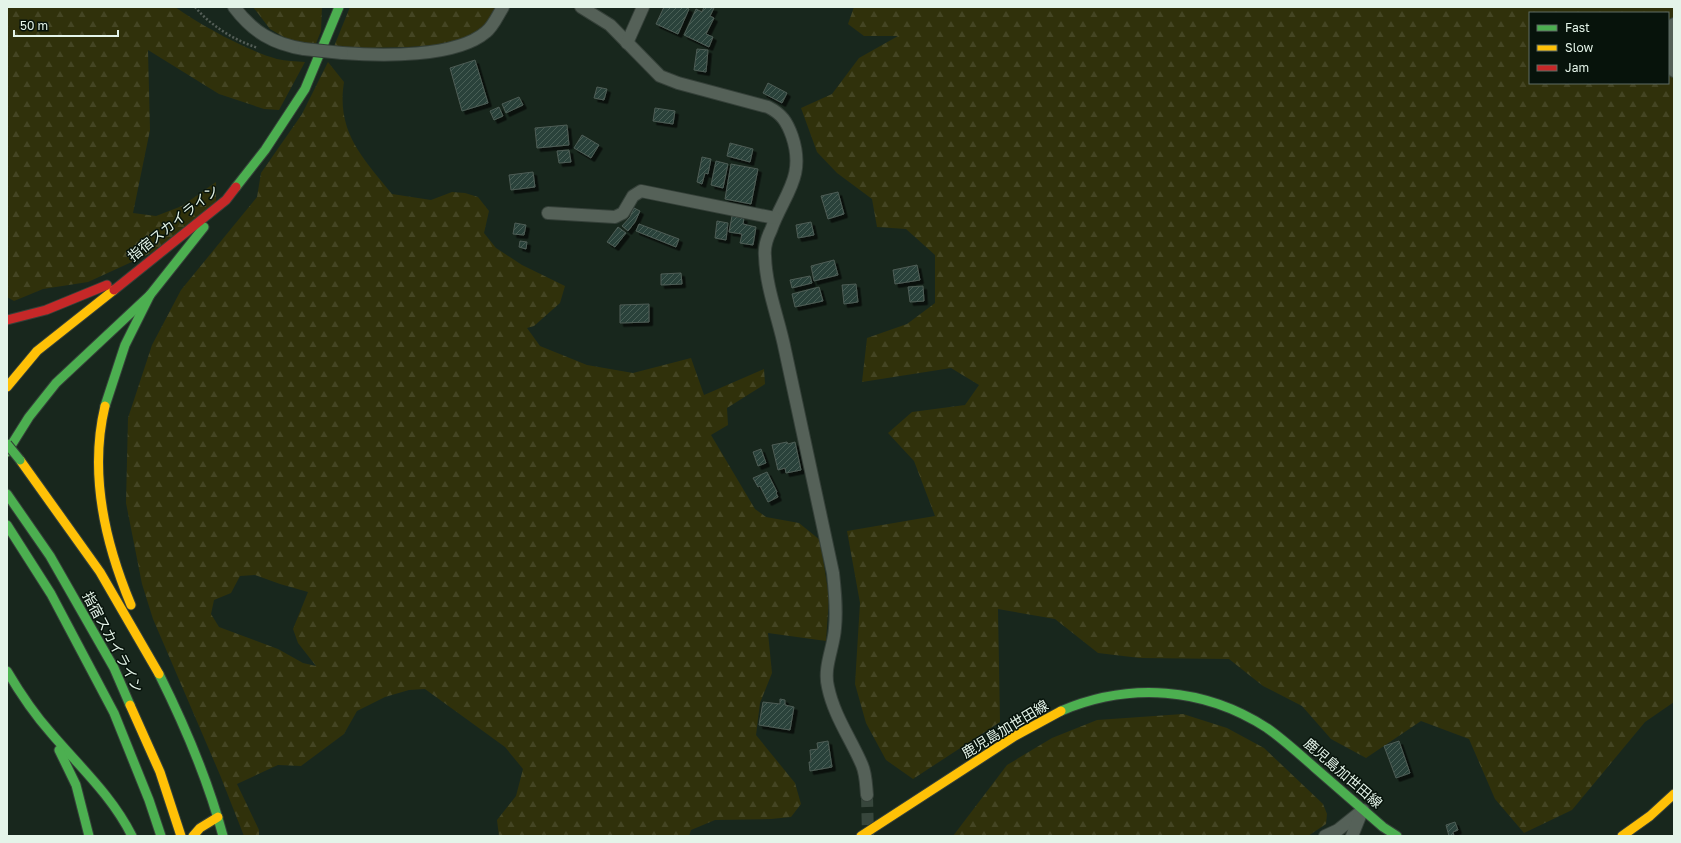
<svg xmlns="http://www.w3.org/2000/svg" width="1681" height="843" font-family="'Golos Text','Noto Sans JP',sans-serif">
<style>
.forest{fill:url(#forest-firs);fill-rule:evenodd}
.building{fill:url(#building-hatch);stroke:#4e5d56;filter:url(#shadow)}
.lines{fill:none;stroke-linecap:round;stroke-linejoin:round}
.street-tunnel{stroke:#37463c;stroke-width:12;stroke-dasharray:12 6;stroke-linecap:butt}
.street-casing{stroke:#354039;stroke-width:14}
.fast-casing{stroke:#354039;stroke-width:11}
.slow-casing{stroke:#354039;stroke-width:11}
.jam-casing{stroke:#354039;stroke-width:11}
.path{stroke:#545e57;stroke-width:2.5;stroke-dasharray:2 2;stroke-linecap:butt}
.street{stroke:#556158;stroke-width:12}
.fast{stroke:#4caf50;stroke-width:9}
.slow{stroke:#ffc107;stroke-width:9}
.jam{stroke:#c62828;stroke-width:9}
.street-bridge-casing{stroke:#354039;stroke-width:14;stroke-linecap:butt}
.fast-bridge-casing{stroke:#354039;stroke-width:11;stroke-linecap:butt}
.street-bridge{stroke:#556158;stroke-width:12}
.fast-bridge{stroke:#4caf50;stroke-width:9}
.labels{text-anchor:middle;stroke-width:3;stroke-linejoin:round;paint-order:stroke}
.street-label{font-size:14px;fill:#e4f4e9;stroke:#07130b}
</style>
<defs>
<pattern id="forest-firs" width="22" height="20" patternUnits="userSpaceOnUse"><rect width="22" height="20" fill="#30310b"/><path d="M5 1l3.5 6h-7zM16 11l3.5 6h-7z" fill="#444523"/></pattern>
<pattern id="building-hatch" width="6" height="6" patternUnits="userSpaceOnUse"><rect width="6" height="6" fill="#2b423a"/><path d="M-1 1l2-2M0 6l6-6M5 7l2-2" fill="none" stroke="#4a5e56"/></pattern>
<filter id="shadow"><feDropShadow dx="3.5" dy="3.5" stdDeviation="0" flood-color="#0009"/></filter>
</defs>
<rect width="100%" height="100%" fill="#18271d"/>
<g class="forest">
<path d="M7 7H175C202 26 246 50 277 59 286 61 296 61 305 62L279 110 264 109 219 94 148 50 150 130 133 213 156 216 182 206 216 182V202L171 244 88 282 43 289 14 301 7 297Z"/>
<path d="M253 7H322L321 31 315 46 294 43 270 29Z"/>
<path d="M350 7H496L482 32 450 44 408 47 333 49Z"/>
<path d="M854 7H1674V702L1645 722 1572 810 1524 833 1495 799 1469 739 1421 721 1366 758 1331 739 1302 706 1263 686 1229 659 1140 658 1098 653 1055 619 998 609 1000 722 913 779 886 760 866 723 855 684 860 603 847 531 935 516 914 461 888 433 912 412 965 405 979 385 951 368 862 382 867 338 907 324 935 303V255L906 229 877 227 872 199 837 173 817 152 801 108 832 94 859 58 898 36H864L848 24ZM1530 13H1668V83H1530Z"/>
<path d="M328 62 344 82C336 132 363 158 392 194L431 200 452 192 465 193 478 197 489 211 484 233 496 248 522 265 565 286 560 303 534 326 527 328 540 346 587 365 633 373 691 358 704 395 764 369 765 384 727 408 728 425 711 435 755 509 766 517 799 523 820 540 829 597 826 641 768 633 772 673 760 703 756 735 795 783 801 804 791 817 771 819 715 820 691 830 689 836H499L497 820 516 796 523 769 505 747 425 689 409 690 385 697 357 711 344 734 301 766 278 765 237 784 259 830V836H244L220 775 153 619 142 584 126 503 128 418 152 345 181 290 257 197 261 173 302 114ZM255 575 280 584 308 592 293 629 298 643 316 666 303 663 278 649 219 627 211 614 214 600 231 593 240 576Z"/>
<path d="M1183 714 1227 728 1264 748 1323 804 1327 814 1326 824 1308 836H953L1007 765 1052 738 1097 720Z"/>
</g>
<g class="building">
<path d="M664 7H685L689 9 678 34 656 24Z"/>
<path d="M704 7 714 8 710 16 714 18 706 34 713 37 709 47 684 35 696 9 702 12Z"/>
<path d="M697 49 708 50 706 72 694 70Z"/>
<path d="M475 60 488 103 462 111 450 68Z"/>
<path d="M768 83 787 93 782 103 763 93Z"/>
<path d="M597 87 607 89 604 100 594 98Z"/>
<path d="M519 97 523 105 506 113 502 104Z"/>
<path d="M499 107 503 116 494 120 490 111Z"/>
<path d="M655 108 675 111 673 124 653 121Z"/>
<path d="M567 125 569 145 537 148 535 128Z"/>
<path d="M582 135 599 145 591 158 574 148Z"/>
<path d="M730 143 753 149 750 162 727 156Z"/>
<path d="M569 150 571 162 559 163 557 151Z"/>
<path d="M702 157 711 159 708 174 705 173 702 184 697 182Z"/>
<path d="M716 161 728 164 723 188 711 185Z"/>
<path d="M731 164 758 169 751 204 725 199Z"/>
<path d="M533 172 535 187 511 190 509 175Z"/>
<path d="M838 192 844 214 828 219 821 196Z"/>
<path d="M634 208 640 211 635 222 628 231 622 226 630 217Z"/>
<path d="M732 216 744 218 743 224 756 227 753 245 740 243 742 234 729 232Z"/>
<path d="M717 221 728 223 726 240 715 238Z"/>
<path d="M811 222 814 235 798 238 796 225Z"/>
<path d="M515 223 526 225 524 235 513 234Z"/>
<path d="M639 224 679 239 676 247 636 231Z"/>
<path d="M618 227 626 233 615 247 607 242Z"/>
<path d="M520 241 527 242 526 249 519 247Z"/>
<path d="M834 260 838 275 814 281 811 266Z"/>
<path d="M917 265 920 280 895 284 893 270Z"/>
<path d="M681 273 682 284 661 285V274Z"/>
<path d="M810 276 812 283 792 288 790 280Z"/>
<path d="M856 284 858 302 844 304 842 285Z"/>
<path d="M923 286 924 301 910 302 908 287Z"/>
<path d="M819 287 823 301 795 307 792 294Z"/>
<path d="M649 304V322L620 323V305Z"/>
<path d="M787 442 788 444 795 442 801 470 786 473 785 468 778 470 772 445Z"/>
<path d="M761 449 766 463 758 466 753 452Z"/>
<path d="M767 472 777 492 776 493 778 497 768 502 760 486 758 487 753 478Z"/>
<path d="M780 699 785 700V705L794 707 790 730 759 725 763 702 780 704Z"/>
<path d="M828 741 832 767 810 771 809 762H811L810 750 818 749 817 743Z"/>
<path d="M1399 741 1410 773 1396 778 1384 746Z"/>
<path d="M1455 822 1458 830 1453 832 1454 836H1449L1446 825Z"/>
</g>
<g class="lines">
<path class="street-tunnel" d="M867 795 868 836"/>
<g class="street-casing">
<g id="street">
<path d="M234 7C253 32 273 44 304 49"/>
<path d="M581 7 610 25 660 76 678 83 768 107C782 114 787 122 792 136 806 177 784 194 771 230 767 238 764 247 765 256 766 289 779 319 785 350 801 425 817 499 833 573 835 591 837 609 835 628 834 647 823 667 828 687 834 716 851 739 862 765 866 774 866 785 867 795"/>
<path d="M1668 41 1669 33 1674 24"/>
<path d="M627 43 643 7"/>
<path d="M1668 44 1674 71"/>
<path d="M342 53C380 56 456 58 486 32 493 27 498 15 503 7"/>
<path d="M548 213 615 217 623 213 633 196 641 191 775 218"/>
<path d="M1325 836 1338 830 1363 810"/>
<path d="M1352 836 1362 811"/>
</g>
</g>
<g class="fast-casing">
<g id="fast">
<path d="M236 187 265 150 305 89 339 7"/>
<path d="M105 406 125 345 150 295"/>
<path d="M7 452 29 417 56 383 150 295 204 227"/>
<path d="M7 494 50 556 114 668 130 705"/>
<path d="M7 525 51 594 114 713 149 800 161 836"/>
<path d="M7 671C20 693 34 714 51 733 80 767 112 796 132 836"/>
<path d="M159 674C185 726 208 780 223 836"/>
<path d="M1061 711C1129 682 1204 687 1267 728 1284 740 1299 754 1314 767 1337 787 1360 807 1383 827L1397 836"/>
<path d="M59 750 76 785 89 836"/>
</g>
</g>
<g class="slow-casing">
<g id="slow">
<path d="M7 387 37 351 114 290"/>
<path d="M105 406C89 472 105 543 131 605"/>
<path d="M20 460 100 572 159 674"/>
<path d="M130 705 160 772 181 836"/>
<path d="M193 836 200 828 218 817"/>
<path d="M861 836 1015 736 1061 711"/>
<path d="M1622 836 1650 816 1674 794"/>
</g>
</g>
<g class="jam-casing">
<g id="jam">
<path d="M114 290 226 200 236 187"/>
<path d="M7 320 46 310 107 285"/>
</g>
</g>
<path class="path" d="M195 7C211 26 234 40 258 48"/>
<use href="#street" class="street"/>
<use href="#fast" class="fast"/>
<use href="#slow" class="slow"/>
<use href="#jam" class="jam"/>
<g class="street-bridge-casing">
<path id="street-bridge" d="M304 49 342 53"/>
</g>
<g class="fast-bridge-casing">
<path id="fast-bridge" d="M7 444 20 460"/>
</g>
<use href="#street-bridge" class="street-bridge"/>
<use href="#fast-bridge" class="fast-bridge"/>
</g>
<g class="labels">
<g class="street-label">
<text transform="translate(173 223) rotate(-39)" y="5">指宿スカイライン</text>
<text transform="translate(113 642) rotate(62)" y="5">指宿スカイライン</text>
<text transform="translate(1005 729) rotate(-31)" y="5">鹿児島加世田線</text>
<text transform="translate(1343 773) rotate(41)" y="5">鹿児島加世田線</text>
</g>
</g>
<rect width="1681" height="843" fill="none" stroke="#e4f4e9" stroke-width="16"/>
<rect x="1529" y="12" width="140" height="72" fill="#07130b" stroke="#5f6d64"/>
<rect x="1537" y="25" width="20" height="6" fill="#4caf50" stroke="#5f6d64"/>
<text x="1565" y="32" font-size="12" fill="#e4f4e9">Fast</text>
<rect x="1537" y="45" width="20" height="6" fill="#ffc107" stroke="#5f6d64"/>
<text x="1565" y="52" font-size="12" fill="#e4f4e9">Slow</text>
<rect x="1537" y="65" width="20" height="6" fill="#c62828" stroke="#5f6d64"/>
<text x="1565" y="72" font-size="12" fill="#e4f4e9">Jam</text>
<path d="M14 30v6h104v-6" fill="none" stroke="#e4f4e9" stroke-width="2"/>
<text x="20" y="30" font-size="12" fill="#e4f4e9" stroke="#07130b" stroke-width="3" paint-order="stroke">50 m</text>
</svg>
